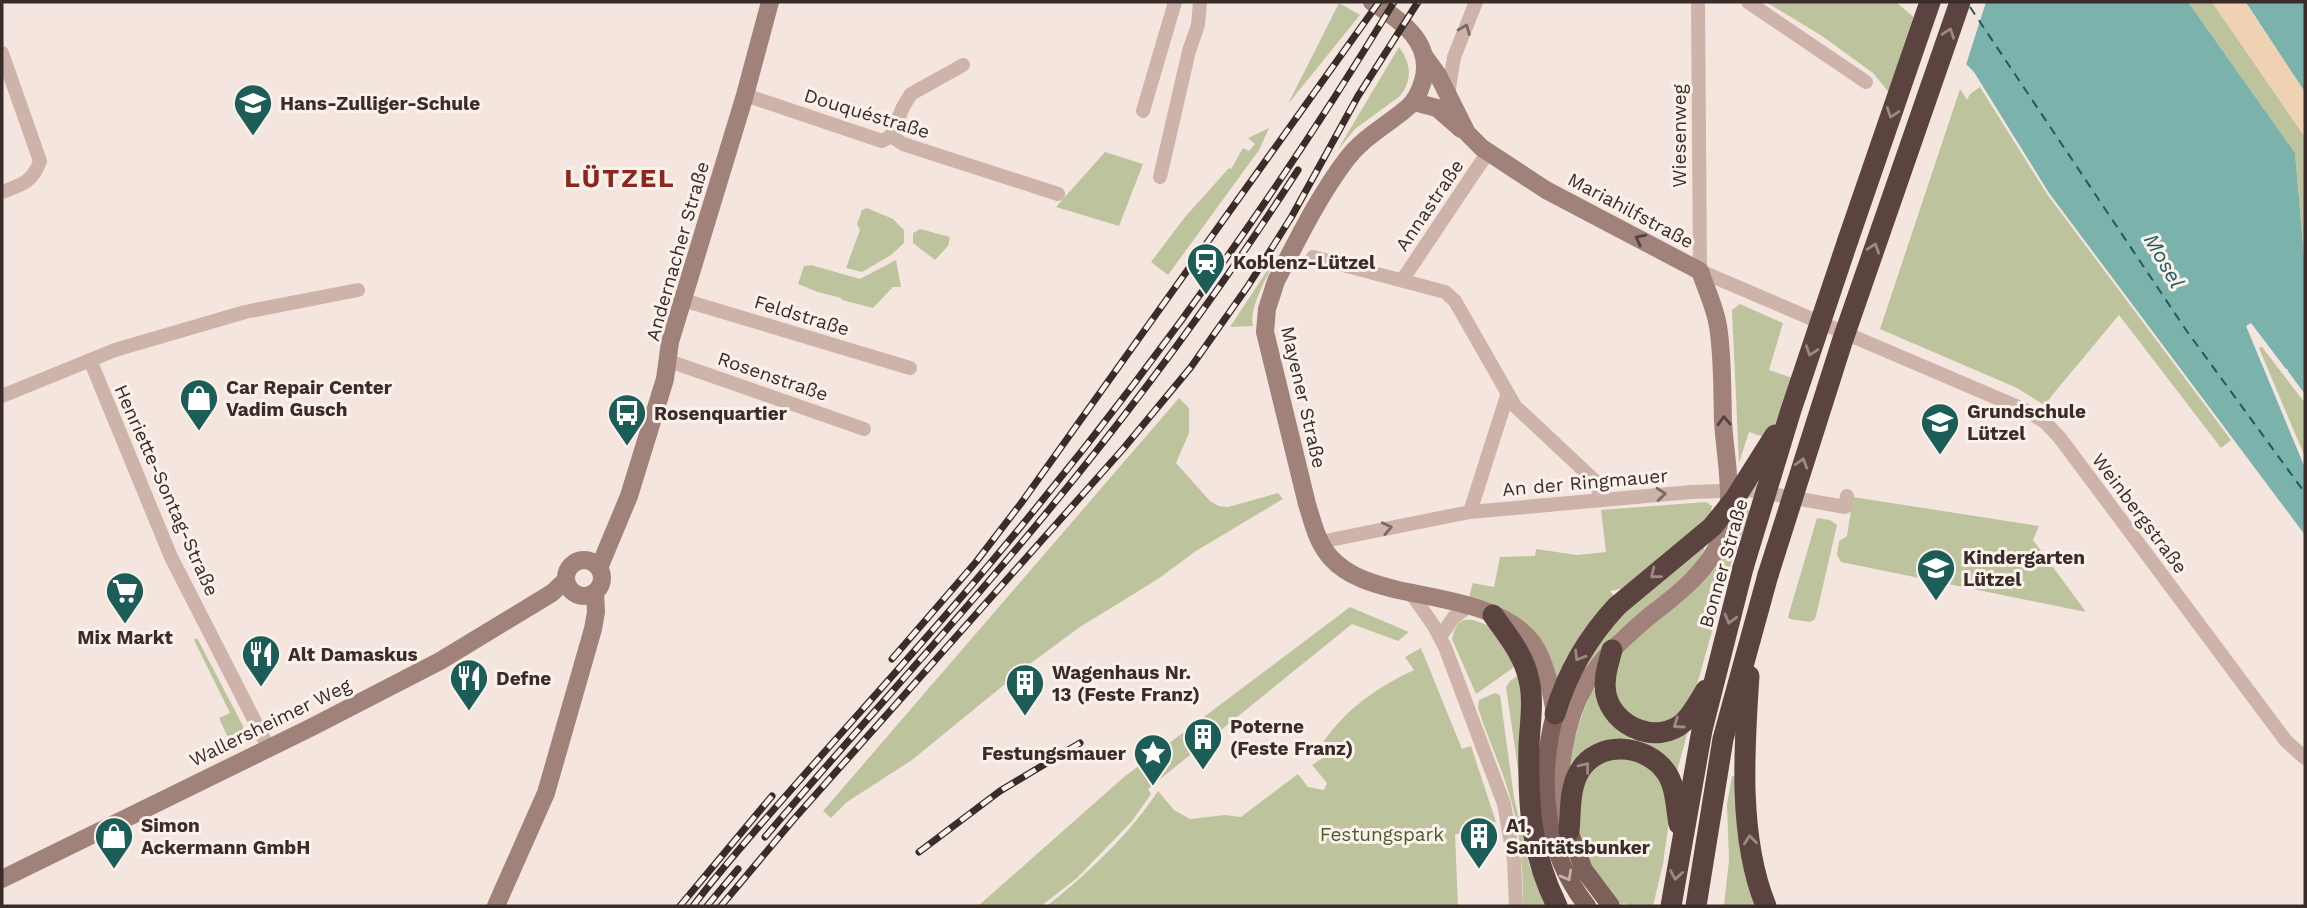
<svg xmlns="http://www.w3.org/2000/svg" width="2307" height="908" font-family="'Work Sans',sans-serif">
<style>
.green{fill:#bdc49d}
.sand{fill:#f0d2b3}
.water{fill:#7bb2ac}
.pier{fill:#f4e6de}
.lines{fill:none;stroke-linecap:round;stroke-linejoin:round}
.ferry{stroke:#1c5d57;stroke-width:2;stroke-dasharray:9 7;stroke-linecap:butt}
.street{stroke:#cdb3a9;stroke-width:14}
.secondary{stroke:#a1827a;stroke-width:18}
.primary{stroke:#7c6059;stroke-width:18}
.highway{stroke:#5b4440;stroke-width:21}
.rail-casing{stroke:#392c29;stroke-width:7}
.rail{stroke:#fbf1eb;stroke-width:4.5;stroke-dasharray:13;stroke-linecap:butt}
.highway-bridge{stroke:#5b4440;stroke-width:21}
.oneway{stroke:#7c6963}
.oneway2{stroke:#9b8984}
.oneway3{stroke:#53423d}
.oneway4{stroke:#c2b0a9}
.labels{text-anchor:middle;stroke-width:6;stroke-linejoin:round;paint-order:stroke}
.poi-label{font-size:19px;font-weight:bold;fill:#392c29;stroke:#fbf1eb;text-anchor:start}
.street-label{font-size:19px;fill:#392c29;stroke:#fbf1eb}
.park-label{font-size:19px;fill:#4f592b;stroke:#fbf1eb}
.water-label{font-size:21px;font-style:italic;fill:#1c5d57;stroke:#fbf1eb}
.district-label{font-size:26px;font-weight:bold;letter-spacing:2px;fill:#8c271e;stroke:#fbf1eb}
</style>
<rect width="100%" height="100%" fill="#f4e6de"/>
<g class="green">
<path d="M1766 2H1896L1918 21 1891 95 1873 73 1822 36Z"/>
<path d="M2188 2H2212L2305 137V267L2295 153Z"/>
<path d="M1339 3 1360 15 1288 104Z"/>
<path d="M1399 47C1411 63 1413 80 1400 96L1355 129 1337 151Z"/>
<path d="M1980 87 2047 194 2231 440 2221 448 2119 315 2044 405 2017 388 1880 329 1960 89 1967 100 1970 94Z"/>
<path d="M1269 128 1259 150 1168 275 1151 262 1185 217 1229 168 1231 169 1243 148 1249 151 1255 144 1248 138Z"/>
<path d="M1105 152 1143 164 1119 226 1056 207Z"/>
<path d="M867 208 893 219 904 230V243L891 255 862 272 846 268 860 230 857 224 862 210Z"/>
<path d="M920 229 950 237 948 246 935 260 913 243V233Z"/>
<path d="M1278 254C1270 272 1248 308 1253 326L1230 327Z"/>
<path d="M896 260 901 287H893L873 308 842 300 841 298 818 292 798 284 804 266 811 265 860 279Z"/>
<path d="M1740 304 1783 323 1769 370 1810 384 1789 446 1749 432 1739 463 1732 310Z"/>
<path d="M2262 347 2305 403V457L2259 348Z"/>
<path d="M1179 398 1189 408V433L1176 463 1210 501 1219 506 1228 507 1278 493 1283 499 1196 551 1158 579 1080 627 1031 663 912 760 847 802 831 818 823 811Z"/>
<path d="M1853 497 2039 526 2033 540 2086 612 1841 562 1837 555 1839 541 1847 536Z"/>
<path d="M1706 502 1712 506 1704 550 1695 567 1614 635 1602 653 1584 671 1605 632 1657 581 1610 591 1614 596 1557 682 1552 664 1523 694 1520 783 1506 687 1510 681 1520 674 1517 665 1476 694 1452 639C1459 608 1475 622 1495 628 1509 633 1525 636 1539 640 1523 616 1495 607 1469 597L1473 583 1494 587 1500 557 1535 556 1536 549 1577 555 1606 552 1601 510Z"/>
<path d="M1744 508 1751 511 1731 563 1697 685 1685 712 1658 727 1622 715C1618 705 1612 694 1611 684 1605 646 1679 609 1701 583 1720 561 1733 534 1744 508Z"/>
<path d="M1817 518 1830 520 1837 525 1816 616 1814 620 1810 622 1790 619 1788 617Z"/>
<path d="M1350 607 1409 632 1398 641 1352 624 1148 789 1151 794 1132 821 1077 878 1041 906H978L1124 777Z"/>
<path d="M197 638 243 726V740L233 748 219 718 230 713 194 640Z"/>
<path d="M1421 648 1462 749 1471 746 1496 822 1486 824 1487 832 1455 834 1458 906H1047C1088 873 1128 836 1158 791L1174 810 1190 819 1225 815 1241 817 1298 774 1308 787 1324 790 1327 783 1312 765 1326 756 1324 741C1347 708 1378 687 1414 670L1405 657Z"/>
<path d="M1593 689 1597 691 1631 736 1630 739 1610 740 1573 767C1565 752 1586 705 1593 689Z"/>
<path d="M1495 693 1500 695 1514 797 1529 864 1546 906H1523C1523 870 1521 835 1511 800 1502 768 1488 739 1478 708L1479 700Z"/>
<path d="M1688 731 1677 771 1666 757 1645 743 1646 741Z"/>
<path d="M1612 754 1656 767 1670 813 1663 864 1653 906H1629L1624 903 1622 905C1603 886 1579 852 1577 825 1576 809 1581 791 1583 775Z"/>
<path d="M1732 776 1738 777 1759 906H1724L1729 860 1727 804Z"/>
</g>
<path class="sand" d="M2212 2H2245L2305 92V137Z"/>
<g class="water">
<path d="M1905 2H2188L2295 153 2305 267V394L2287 370 2289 369H2286L2251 323 2246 326 2305 468V535L2049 193 1974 72Z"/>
<path d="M2245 2H2305V92L2249 7Z"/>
</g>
<path class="pier" d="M1902 2H1986L1965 68 1903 4Z"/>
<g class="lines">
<path class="ferry" d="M1970 7 2186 330 2305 493"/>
<g class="street">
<path d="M1698 2 1700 271 2025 410 2045 422 2060 438 2286 741 2305 758"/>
<path d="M1748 2 1866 82"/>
<path d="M2 53 40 161C33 182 21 185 2 192"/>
<path d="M745 95 882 141 891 136"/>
<path d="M1448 95 1454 57 1476 2"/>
<path d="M1143 111 1175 2"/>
<path d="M891 136 903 144 1058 194"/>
<path d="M891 136 903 107 911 94 963 65"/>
<path d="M1160 177 1189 51 1198 25 1200 2"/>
<path d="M1313 257 1445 292 1455 301 1515 406 1594 480 1602 499"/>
<path d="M1403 279 1488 152"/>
<path d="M683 300 910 368"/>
<path d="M90 360 171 557 268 747"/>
<path d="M669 361 864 429"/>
<path d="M2 396 115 350 245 312 358 290"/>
<path d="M1470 512 1507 396"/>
<path d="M1320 542 1470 512 1691 492 1749 490 1845 507 1847 496"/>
<path d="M1410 592 1434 626 1445 647 1504 804 1514 860 1516 906"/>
<path d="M1440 637 1454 617 1469 606"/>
</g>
<g class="secondary">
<path d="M1372 2C1400 20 1434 42 1423 81 1420 91 1416 101 1407 108 1386 126 1363 137 1346 160 1318 197 1297 241 1276 281L1267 309 1265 332 1307 504C1313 523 1317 543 1331 558 1348 577 1374 584 1398 590 1439 599 1505 606 1532 642 1546 662 1551 690 1555 714"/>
<path d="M1425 57 1438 75 1467 133 1482 148 1546 190 1700 271C1706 289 1715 307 1718 326 1723 357 1722 390 1723 421 1725 458 1736 503 1722 537 1707 573 1676 595 1647 618 1625 637 1601 658 1586 684 1564 722 1555 775 1565 817"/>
<path d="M1414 102 1437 108 1461 129"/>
<circle cx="584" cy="578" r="18"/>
<path d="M599 568 629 496 665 379 670 342 745 95 770 2"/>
<path d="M2 879 312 727 440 661 552 593 566 580"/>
<path d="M496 906 546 793 593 629 596 612 595 592"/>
</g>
<g class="primary">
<path d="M1555 714C1537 781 1544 851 1587 906"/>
<path d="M1569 831 1584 870 1611 906"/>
</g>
<g class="highway">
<path d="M1848 240 1930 2"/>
<path d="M1493 615C1507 635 1524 655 1529 680 1534 700 1530 724 1529 745 1528 804 1530 851 1557 906"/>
<path d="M1612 650C1608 665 1603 679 1606 694 1613 727 1657 746 1684 722 1693 713 1699 701 1706 690"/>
<path d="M1749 676C1744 749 1738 838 1766 906"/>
<path d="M1555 714C1567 673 1588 637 1617 606"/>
<path d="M1569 831C1571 811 1569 790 1579 772 1597 740 1646 743 1666 772 1676 786 1676 808 1679 824"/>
<path d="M1671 906 1702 730 1743 568"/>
<path d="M1696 906 1723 739 1768 575"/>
</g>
<g class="rail-casing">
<g id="rail">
<path d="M892 659 976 562 1022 502 1379 2"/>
<path d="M765 837C850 737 939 641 1023 541 1122 423 1215 299 1298 170"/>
<path d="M919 852 1000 791 1080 743"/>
<path d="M680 906 772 796"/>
<path d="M693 906C725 864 762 823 797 783 864 707 933 632 998 554 1144 380 1277 195 1394 2"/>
<path d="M707 906 738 869"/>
<path d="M721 906 794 819 1123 449 1191 367 1248 286 1292 216 1358 96 1418 2"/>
</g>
</g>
<use href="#rail" class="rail"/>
<g class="highway-bridge">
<path d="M1743 568 1791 410 1848 240"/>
<path d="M1768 575 1842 342 1960 2"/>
<path d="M1617 606 1712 527 1734 500 1775 435"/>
</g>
</g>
<defs><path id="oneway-chevron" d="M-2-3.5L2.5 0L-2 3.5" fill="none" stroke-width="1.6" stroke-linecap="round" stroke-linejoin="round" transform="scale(1.75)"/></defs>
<g class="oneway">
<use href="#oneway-chevron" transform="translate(1465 29) rotate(-68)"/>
<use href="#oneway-chevron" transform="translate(1661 494) rotate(-5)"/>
<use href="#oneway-chevron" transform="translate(1387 528) rotate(-12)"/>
</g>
<g class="oneway2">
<use href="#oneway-chevron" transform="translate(1949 33) rotate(-71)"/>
<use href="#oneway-chevron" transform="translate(1892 113) rotate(109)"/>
<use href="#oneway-chevron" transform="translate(1874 248) rotate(-71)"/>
<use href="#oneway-chevron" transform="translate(1811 351) rotate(109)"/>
<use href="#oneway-chevron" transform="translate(1802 463) rotate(-73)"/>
<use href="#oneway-chevron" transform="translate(1655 574) rotate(141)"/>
<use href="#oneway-chevron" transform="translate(1730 619) rotate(105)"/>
<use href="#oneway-chevron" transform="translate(1579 656) rotate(121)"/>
<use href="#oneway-chevron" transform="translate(1678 724) rotate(145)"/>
<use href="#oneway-chevron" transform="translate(1585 767) rotate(-51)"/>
<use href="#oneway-chevron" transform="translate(1750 840) rotate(-96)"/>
<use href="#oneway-chevron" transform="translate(1676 875) rotate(99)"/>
</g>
<g class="oneway3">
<use href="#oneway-chevron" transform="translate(1640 239) rotate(-153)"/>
<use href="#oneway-chevron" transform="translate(1724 421) rotate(-93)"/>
</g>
<use class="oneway4" href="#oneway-chevron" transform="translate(1567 876) rotate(61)"/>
<defs>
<g id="school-pin" transform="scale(2.0125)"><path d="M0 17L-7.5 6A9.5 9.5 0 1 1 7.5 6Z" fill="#1c5d57" stroke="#fbf1eb"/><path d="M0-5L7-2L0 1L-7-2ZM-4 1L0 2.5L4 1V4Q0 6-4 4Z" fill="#fff"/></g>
<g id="station-pin" transform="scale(2.0125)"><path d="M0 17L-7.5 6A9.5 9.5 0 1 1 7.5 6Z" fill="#1c5d57" stroke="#fbf1eb"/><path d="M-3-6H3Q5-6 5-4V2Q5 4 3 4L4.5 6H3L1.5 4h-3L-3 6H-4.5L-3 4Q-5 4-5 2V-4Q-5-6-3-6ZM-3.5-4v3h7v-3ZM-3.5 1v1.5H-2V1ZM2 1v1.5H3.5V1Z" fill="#fff"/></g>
<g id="shop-pin" transform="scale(2.0125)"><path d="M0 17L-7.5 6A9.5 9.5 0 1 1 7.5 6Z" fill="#1c5d57" stroke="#fbf1eb"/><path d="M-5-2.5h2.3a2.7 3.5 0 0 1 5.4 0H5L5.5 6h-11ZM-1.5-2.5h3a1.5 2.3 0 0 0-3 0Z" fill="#fff"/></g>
<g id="bus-pin" transform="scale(2.0125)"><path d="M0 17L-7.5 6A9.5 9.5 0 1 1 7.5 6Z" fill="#1c5d57" stroke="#fbf1eb"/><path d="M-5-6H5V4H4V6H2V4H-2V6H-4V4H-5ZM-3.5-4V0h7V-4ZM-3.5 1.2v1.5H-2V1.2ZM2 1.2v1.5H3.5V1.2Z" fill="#fff"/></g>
<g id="supermarket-pin" transform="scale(2.0125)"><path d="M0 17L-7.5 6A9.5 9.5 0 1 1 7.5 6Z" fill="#1c5d57" stroke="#fbf1eb"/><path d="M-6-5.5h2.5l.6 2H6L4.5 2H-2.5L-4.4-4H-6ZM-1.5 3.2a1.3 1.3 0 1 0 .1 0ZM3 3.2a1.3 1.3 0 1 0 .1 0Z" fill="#fff"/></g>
<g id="restaurant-pin" transform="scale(2.0125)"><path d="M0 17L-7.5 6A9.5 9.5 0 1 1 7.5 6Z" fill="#1c5d57" stroke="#fbf1eb"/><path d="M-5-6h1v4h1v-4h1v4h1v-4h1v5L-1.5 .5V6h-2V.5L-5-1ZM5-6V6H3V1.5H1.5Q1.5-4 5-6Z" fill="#fff"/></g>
<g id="building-pin" transform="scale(2.0125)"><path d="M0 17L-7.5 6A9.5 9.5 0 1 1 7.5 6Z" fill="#1c5d57" stroke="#fbf1eb"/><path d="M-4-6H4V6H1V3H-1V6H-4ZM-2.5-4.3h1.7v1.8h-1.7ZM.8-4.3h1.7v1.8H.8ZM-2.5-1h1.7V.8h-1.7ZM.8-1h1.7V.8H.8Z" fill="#fff"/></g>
<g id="sight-pin" transform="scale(2.0125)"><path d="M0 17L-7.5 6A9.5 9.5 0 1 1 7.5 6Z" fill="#1c5d57" stroke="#fbf1eb"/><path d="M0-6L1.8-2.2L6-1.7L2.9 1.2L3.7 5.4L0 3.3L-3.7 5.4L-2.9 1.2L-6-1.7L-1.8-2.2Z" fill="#fff"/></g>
</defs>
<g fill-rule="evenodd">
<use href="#school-pin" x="253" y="103"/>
<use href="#station-pin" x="1206" y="262"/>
<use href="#shop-pin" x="199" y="398"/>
<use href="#bus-pin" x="627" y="413"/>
<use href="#school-pin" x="1940" y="422"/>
<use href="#school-pin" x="1936" y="568"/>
<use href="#supermarket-pin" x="125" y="591"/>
<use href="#restaurant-pin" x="261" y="654"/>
<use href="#restaurant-pin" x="469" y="678"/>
<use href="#building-pin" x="1025" y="683"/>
<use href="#building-pin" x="1203" y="737"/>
<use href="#sight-pin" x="1153" y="753"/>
<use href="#shop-pin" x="114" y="836"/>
<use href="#building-pin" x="1479" y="836"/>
</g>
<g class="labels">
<g class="poi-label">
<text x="280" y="110">Hans-Zulliger-Schule</text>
<text x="1233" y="269">Koblenz-Lützel</text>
<text x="226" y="394">Car Repair Center<tspan x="226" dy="22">Vadim Gusch</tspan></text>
<text x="1967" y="418">Grundschule<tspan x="1967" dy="22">Lützel</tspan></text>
<text x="654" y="420">Rosenquartier</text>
<text x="1963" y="564">Kindergarten<tspan x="1963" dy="22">Lützel</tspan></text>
<text x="125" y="644" text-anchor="middle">Mix Markt</text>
<text x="288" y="661">Alt Damaskus</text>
<text x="1052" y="679">Wagenhaus Nr.<tspan x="1052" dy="22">13 (Feste Franz)</tspan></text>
<text x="496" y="685">Defne</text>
<text x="1230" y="733">Poterne<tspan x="1230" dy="22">(Feste Franz)</tspan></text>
<text x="1126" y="760" text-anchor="end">Festungsmauer</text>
<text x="141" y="832">Simon<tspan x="141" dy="22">Ackermann GmbH</tspan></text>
<text x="1506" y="832">A1,<tspan x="1506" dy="22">Sanitätsbunker</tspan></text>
</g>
<g class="street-label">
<text transform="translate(867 113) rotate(17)" y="7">Douquéstraße</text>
<text transform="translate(1679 136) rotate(-90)" y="7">Wiesenweg</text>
<text transform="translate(1429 205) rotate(-56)" y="7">Annastraße</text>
<text transform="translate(1631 210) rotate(28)" y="7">Mariahilfstraße</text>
<text transform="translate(677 251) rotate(-74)" y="7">Andernacher Straße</text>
<text transform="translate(802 315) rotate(17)" y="7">Feldstraße</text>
<text transform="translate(773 376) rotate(19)" y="7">Rosenstraße</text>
<text transform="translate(1304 397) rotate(77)" y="7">Mayener Straße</text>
<text transform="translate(1585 482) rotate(-5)" y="7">An der Ringmauer</text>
<text transform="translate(167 490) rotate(66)" y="7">Henriette-Sontag-Straße</text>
<text transform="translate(2140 513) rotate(53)" y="7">Weinbergstraße</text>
<text transform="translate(1723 563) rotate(-74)" y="7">Bonner Straße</text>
<text transform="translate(270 722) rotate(-26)" y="7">Wallersheimer Weg</text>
</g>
<g class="park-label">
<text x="1382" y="841">Festungspark</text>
</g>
<g class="water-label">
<text transform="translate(2164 261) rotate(60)" y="7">Mosel</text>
</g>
<g class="district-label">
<text x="620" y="187">LÜTZEL</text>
</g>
</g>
<rect width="2307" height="908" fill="none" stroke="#392c29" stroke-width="7"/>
</svg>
